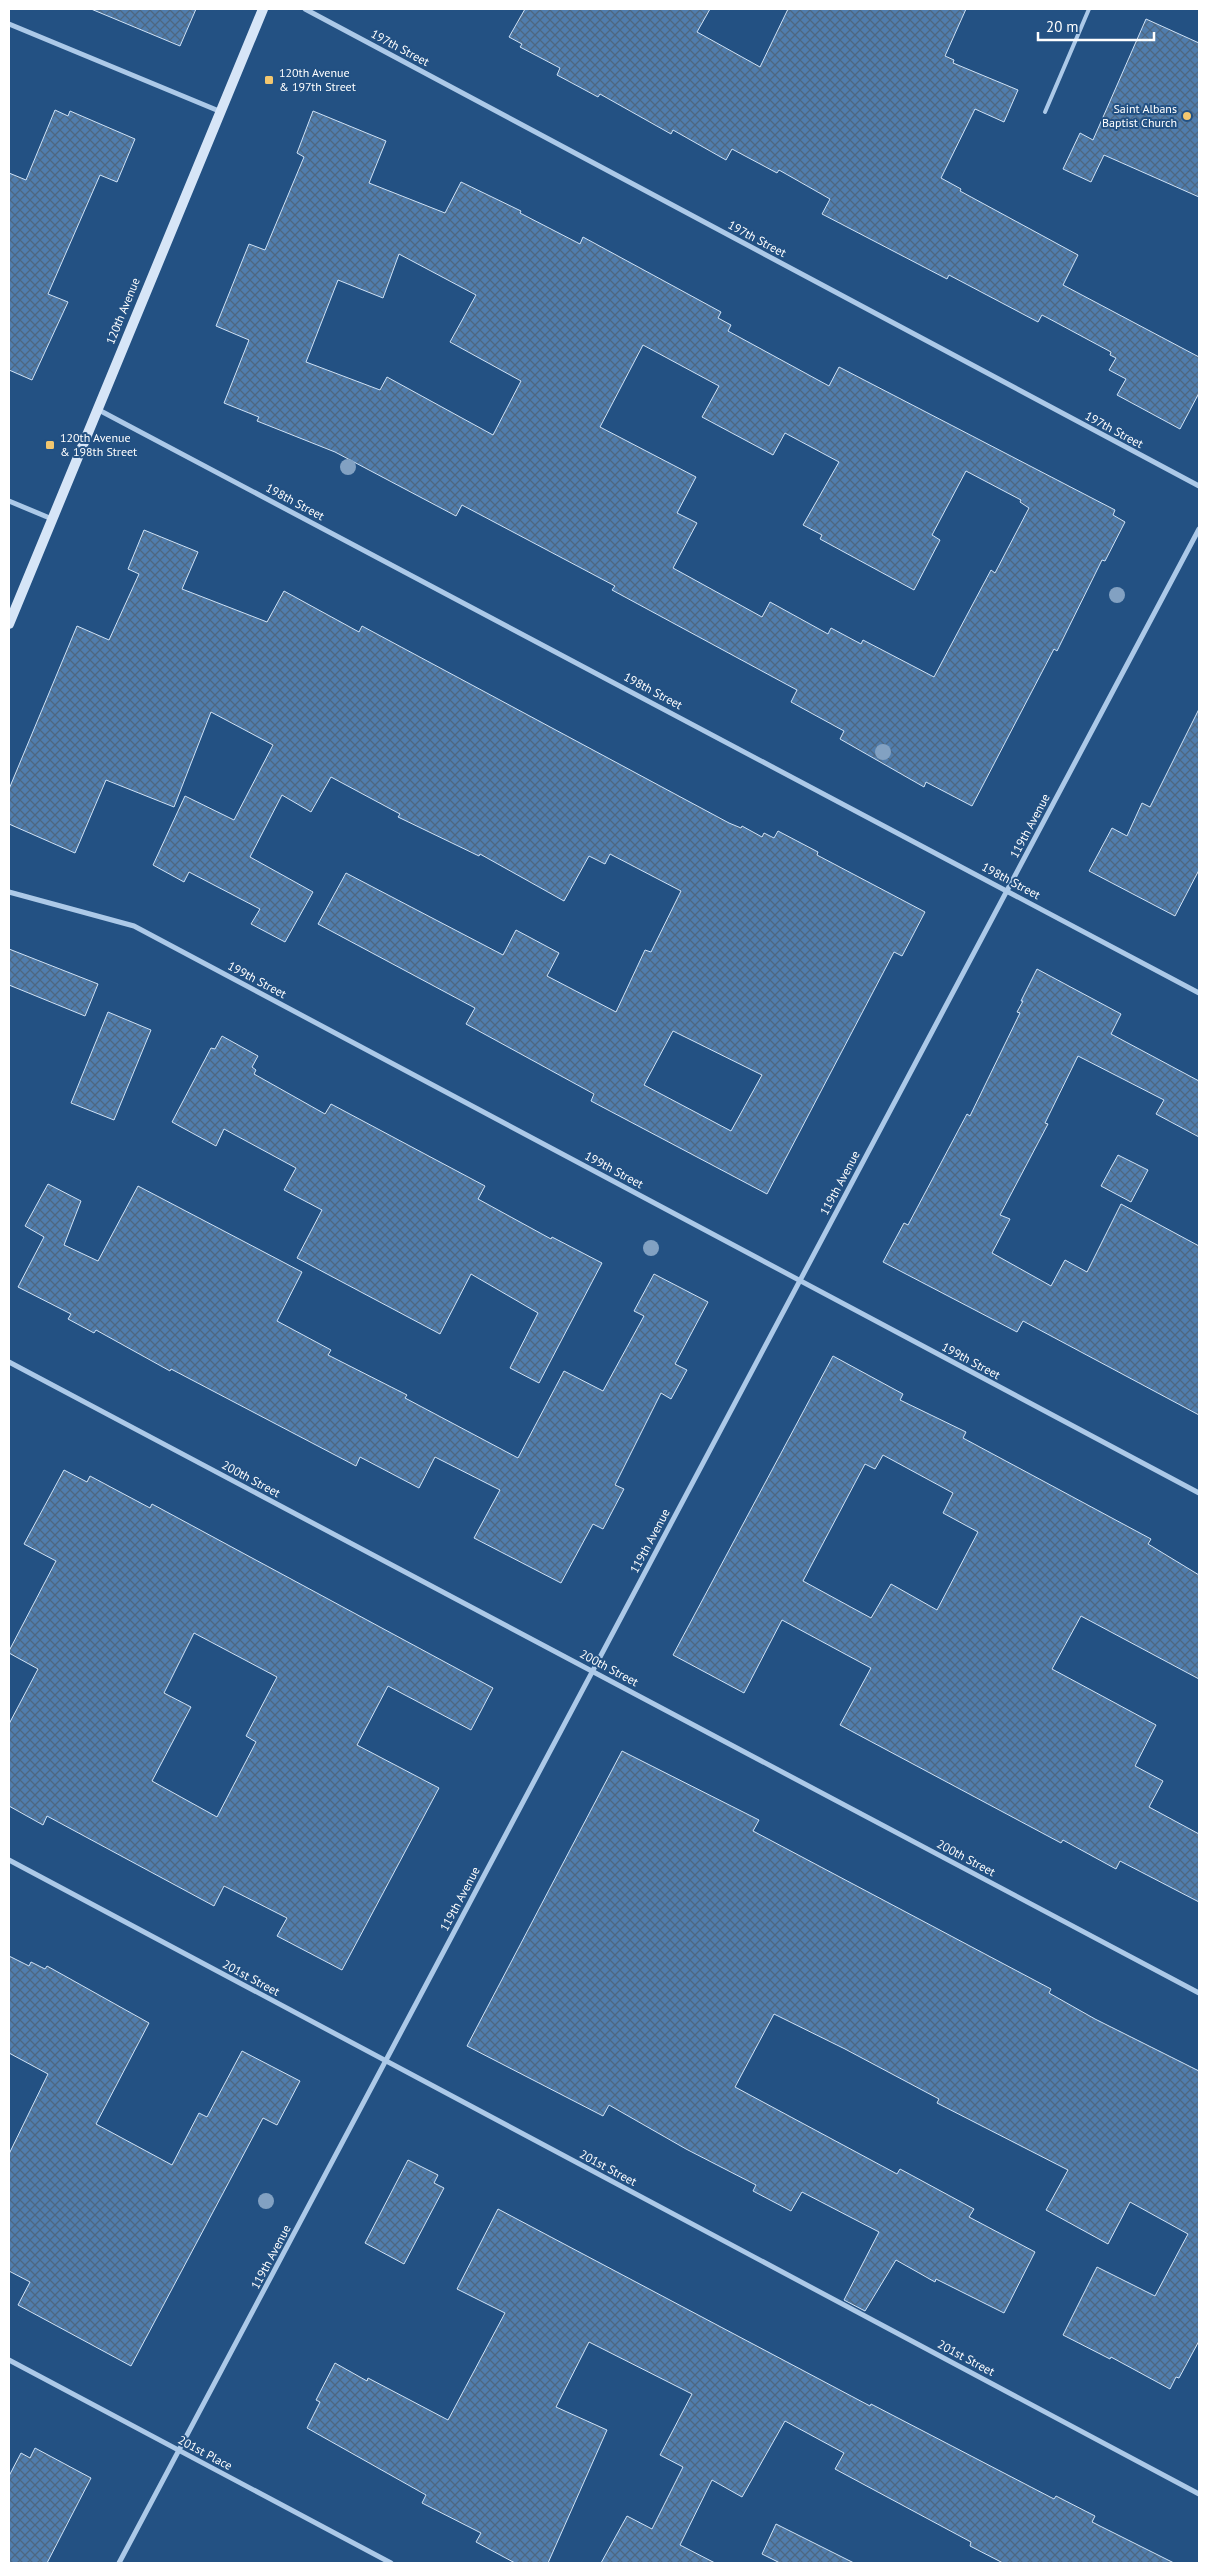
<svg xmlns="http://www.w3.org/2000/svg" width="1208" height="2572" font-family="'PT Sans',sans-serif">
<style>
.building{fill:url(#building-cross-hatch);stroke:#cfe2f6;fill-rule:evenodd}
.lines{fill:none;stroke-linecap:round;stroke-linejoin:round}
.lane{stroke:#acc9e8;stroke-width:4}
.street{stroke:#acc9e8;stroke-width:5}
.secondary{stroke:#d6e5f7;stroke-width:10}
.tree{fill:#82a1c2}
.poi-dot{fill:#f3c76f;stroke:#235183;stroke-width:2}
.labels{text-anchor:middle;stroke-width:4;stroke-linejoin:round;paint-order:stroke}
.street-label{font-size:12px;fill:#fff;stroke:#235183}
.poi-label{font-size:12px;fill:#fff;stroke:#235183;text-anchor:start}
</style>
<defs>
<pattern id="building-cross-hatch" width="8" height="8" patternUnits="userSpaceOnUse" patternTransform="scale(1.25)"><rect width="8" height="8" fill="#507dad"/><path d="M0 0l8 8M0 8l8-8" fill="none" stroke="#4e6781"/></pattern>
</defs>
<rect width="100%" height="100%" fill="#235183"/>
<g class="building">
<path d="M91 9H196L180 46Z"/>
<path d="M525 9H710L697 32 760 67 788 9H966L945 56 954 60 953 63 1018 90 1004 122 975 109 941 178 961 189 960 191 1078 255 1063 285 1199 357V393L1180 429 1117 395 1126 379 1109 370 1116 358 1110 355 1111 352 1046 317 1042 315 1038 322 949 275 947 279 822 214 830 199 779 170 777 173 732 149 726 160 673 130 671 134 600 94 598 97 557 75 560 68 520 47 522 44 509 37Z"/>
<path d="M1146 19 1199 43V197L1104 155 1091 182 1063 169 1080 133 1093 140Z"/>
<path d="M55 110 68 116 70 111 135 139 117 182 100 175 48 294 68 302 32 380 9 370V173L26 180Z"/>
<path d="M313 111 386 141 369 183 445 213 461 182 521 211 520 213 580 244 583 237 721 312 718 318 731 325 728 331 829 386 839 367 1115 510 1113 515 1125 522 1105 561 1102 560 1057 651 1054 649 972 806 926 782 924 787 840 739 844 731 791 702 797 690 612 590 615 586 462 505 456 516 335 452 257 421 259 417 224 403 249 340 216 326 249 244 265 250 304 157 297 153ZM399 254 476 295 450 342 521 381 493 435 387 377 380 390 306 362 338 280 383 298ZM643 345 719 386 702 417 773 455 785 433 839 462 803 525 822 535 820 539 914 590 940 540 932 535 966 471 1021 500 1020 502 1029 508 995 573 991 570 934 677 863 640 861 644 831 628 828 634 770 602 762 617 673 568 697 523 677 513 696 477 600 427Z"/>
<path d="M144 530 198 552 182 589 267 622 284 591 359 632 362 626 729 823 741 828 742 826 762 837 764 833 774 838 778 831 818 852 817 855 925 912 902 956 894 952 767 1194 591 1101 594 1094 466 1024 475 1008 318 924 346 873 503 955 516 930 559 953 547 976 616 1012 645 950 651 952 681 891 610 854 605 864 589 856 564 901 480 854 479 856 398 817 400 814 331 777 311 812 282 795 250 857 313 892 285 942 251 924 260 909 189 872 184 882 153 865 185 796 234 820 273 745 211 712 174 807 106 780 75 853 9 824V789L77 626 109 640 139 574 128 569ZM673 1031 762 1075 731 1131 644 1085Z"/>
<path d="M1199 709V870L1175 916 1089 871 1112 828 1127 836 1142 803 1150 807Z"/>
<path d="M9 949 98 984 85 1016 9 985Z"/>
<path d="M1037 969 1121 1014 1111 1034 1199 1081V1137L1156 1114 1164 1100 1078 1056 1045 1123 1048 1124 1000 1215 1010 1219 992 1253 1051 1286 1065 1260 1087 1272 1121 1204 1199 1246V1415L1023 1321 1017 1332 883 1262 904 1223 908 1225 967 1114 970 1116 1020 1013 1017 1012 1023 1001H1021Z"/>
<path d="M108 1012 151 1030 114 1120 71 1103Z"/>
<path d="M222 1036 258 1056 252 1067 256 1070 254 1074 325 1114 331 1104 485 1186 478 1199 551 1239 552 1237 602 1263 539 1383 510 1368 538 1313 471 1274 440 1334 297 1258 322 1210 284 1190 296 1168 224 1129 216 1146 172 1122 211 1048 215 1049Z"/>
<path d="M1118 1155 1148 1170 1131 1202 1101 1186Z"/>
<path d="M48 1184 81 1201 64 1245 98 1261 138 1186 302 1272 277 1321 331 1350 328 1355 407 1395 405 1398 518 1458 564 1371 603 1391 644 1316 634 1311 654 1274 708 1302 675 1364 687 1370 671 1399 661 1393 615 1485 624 1489 603 1529 593 1524 561 1583 474 1538 500 1490 435 1457 419 1488 360 1457 356 1466 171 1369 170 1371 96 1330 94 1333 68 1319 71 1314 18 1287 44 1237 25 1226Z"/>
<path d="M833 1356 903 1394 900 1400 966 1432 963 1438 1151 1539 1148 1544 1199 1575V1679L1081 1616 1052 1669 1156 1725 1135 1766 1163 1781 1149 1807 1199 1834V1902L1120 1861 1116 1869 1063 1840 1061 1843 840 1725 871 1668 782 1620 744 1693 673 1655ZM883 1455 953 1493 943 1513 978 1532 937 1610 891 1584 871 1618 803 1581 865 1464 875 1469Z"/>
<path d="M64 1470 87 1482 90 1476 150 1508 152 1504 493 1688 471 1730 388 1686 357 1745 439 1788 342 1970 277 1936 287 1918 224 1886 214 1906 47 1816 43 1825 9 1806V1724L38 1669 9 1653V1651L56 1561 24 1544ZM194 1633 277 1677 246 1736 256 1742 217 1817 152 1781 191 1707 164 1693Z"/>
<path d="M622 1751 759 1820 753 1831 1051 1989 1049 1993 1095 2019 1199 2071V2341L1179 2378 1176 2377 1170 2389 1111 2357 1110 2359 1063 2335 1097 2267 1155 2296 1188 2234 1130 2202 1108 2244 1046 2210 1068 2170 937 2103 939 2099 845 2049 774 2014 735 2087 897 2174 900 2169 974 2209 969 2217 1035 2252 1004 2313 936 2279 935 2282 896 2260 865 2311 844 2300 879 2232 802 2192 791 2211 753 2191 756 2185 686 2149 609 2105 603 2116 467 2046Z"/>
<path d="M9 1956 29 1966 31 1962 45 1969 47 1966 149 2023 96 2124 172 2165 199 2113 207 2117 242 2051 300 2081 277 2125 263 2118 131 2366 18 2305 30 2282 9 2271V2154L48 2074 9 2053Z"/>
<path d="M408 2160 438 2175 434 2183 444 2188 404 2264 365 2243Z"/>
<path d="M498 2209 870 2406 871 2404 1054 2499 1056 2496 1095 2516 1092 2522 1174 2563H1003L970 2546 971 2542 835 2469 844 2453 785 2421 742 2497 712 2480 680 2545 715 2563H601L627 2516 652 2529 683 2467 660 2455 692 2394 589 2342 556 2407 607 2430 548 2563H515L476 2542 481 2533 422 2503 426 2495 307 2428 320 2402 316 2400 335 2363 367 2381 368 2378 448 2420 505 2313 457 2289Z"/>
<path d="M35 2448 91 2478 47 2563H9V2476L21 2453 30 2458Z"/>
<path d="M776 2524 854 2563H780L762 2554Z"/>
</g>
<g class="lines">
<path class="lane" d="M1045 112 1089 9"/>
<g class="street">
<path d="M305 9 1199 486"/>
<path d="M9 24 219 111"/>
<path d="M97 409 1199 993"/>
<path d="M9 501 52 519"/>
<path d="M9 892 134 926 1199 1493"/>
<path d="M9 1362 1199 1993"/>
<path d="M9 1860 1199 2494"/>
<path d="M9 2360 391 2563"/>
<path d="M119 2563 1199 529"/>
</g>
<path class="secondary" d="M9 624 263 9"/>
</g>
<g class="tree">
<circle cx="348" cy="467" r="8"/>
<circle cx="1117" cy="595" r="8"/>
<circle cx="883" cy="752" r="8"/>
<circle cx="651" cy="1248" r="8"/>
<circle cx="266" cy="2201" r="8"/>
</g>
<g class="poi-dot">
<rect x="264" y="75" width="10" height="10" rx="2.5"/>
<circle cx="1187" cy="116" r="5"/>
<rect x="45" y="440" width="10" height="10" rx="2.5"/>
</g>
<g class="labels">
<g class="street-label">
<text transform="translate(400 48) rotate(28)" y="4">197th Street</text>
<text transform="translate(757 239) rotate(28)" y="4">197th Street</text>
<text transform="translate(123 311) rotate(-68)" y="4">120th Avenue</text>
<text transform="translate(1114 430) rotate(28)" y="4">197th Street</text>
<text transform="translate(295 502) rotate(28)" y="4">198th Street</text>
<text transform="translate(653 691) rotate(28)" y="4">198th Street</text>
<text transform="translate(1030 826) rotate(-62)" y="4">119th Avenue</text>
<text transform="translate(1011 881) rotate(28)" y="4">198th Street</text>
<text transform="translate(257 980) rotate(28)" y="4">199th Street</text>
<text transform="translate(614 1170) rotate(28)" y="4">199th Street</text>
<text transform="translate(840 1183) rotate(-62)" y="4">119th Avenue</text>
<text transform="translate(971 1361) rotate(28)" y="4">199th Street</text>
<text transform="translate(251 1479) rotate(28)" y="4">200th Street</text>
<text transform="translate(650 1541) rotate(-62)" y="4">119th Avenue</text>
<text transform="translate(609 1668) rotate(28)" y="4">200th Street</text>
<text transform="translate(966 1858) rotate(28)" y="4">200th Street</text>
<text transform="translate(460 1899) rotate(-62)" y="4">119th Avenue</text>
<text transform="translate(251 1978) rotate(28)" y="4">201st Street</text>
<text transform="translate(608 2168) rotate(28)" y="4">201st Street</text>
<text transform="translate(271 2257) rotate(-62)" y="4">119th Avenue</text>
<text transform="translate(966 2358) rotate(28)" y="4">201st Street</text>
<text transform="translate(205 2453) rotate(28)" y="4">201st Place</text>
</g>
<g class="poi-label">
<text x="279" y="77">120th Avenue<tspan x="279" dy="14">&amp; 197th Street</tspan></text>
<text x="1177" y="113" text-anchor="end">Saint Albans<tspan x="1177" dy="14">Baptist Church</tspan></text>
<text x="60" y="442">120th Avenue<tspan x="60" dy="14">&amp; 198th Street</tspan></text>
</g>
</g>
<rect width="1208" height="2572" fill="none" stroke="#ffffff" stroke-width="20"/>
<path d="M1038 32v8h116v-8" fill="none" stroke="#ffffff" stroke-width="2.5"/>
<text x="1046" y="32" font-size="15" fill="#ffffff" stroke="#235183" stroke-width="4" paint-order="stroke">20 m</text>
</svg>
